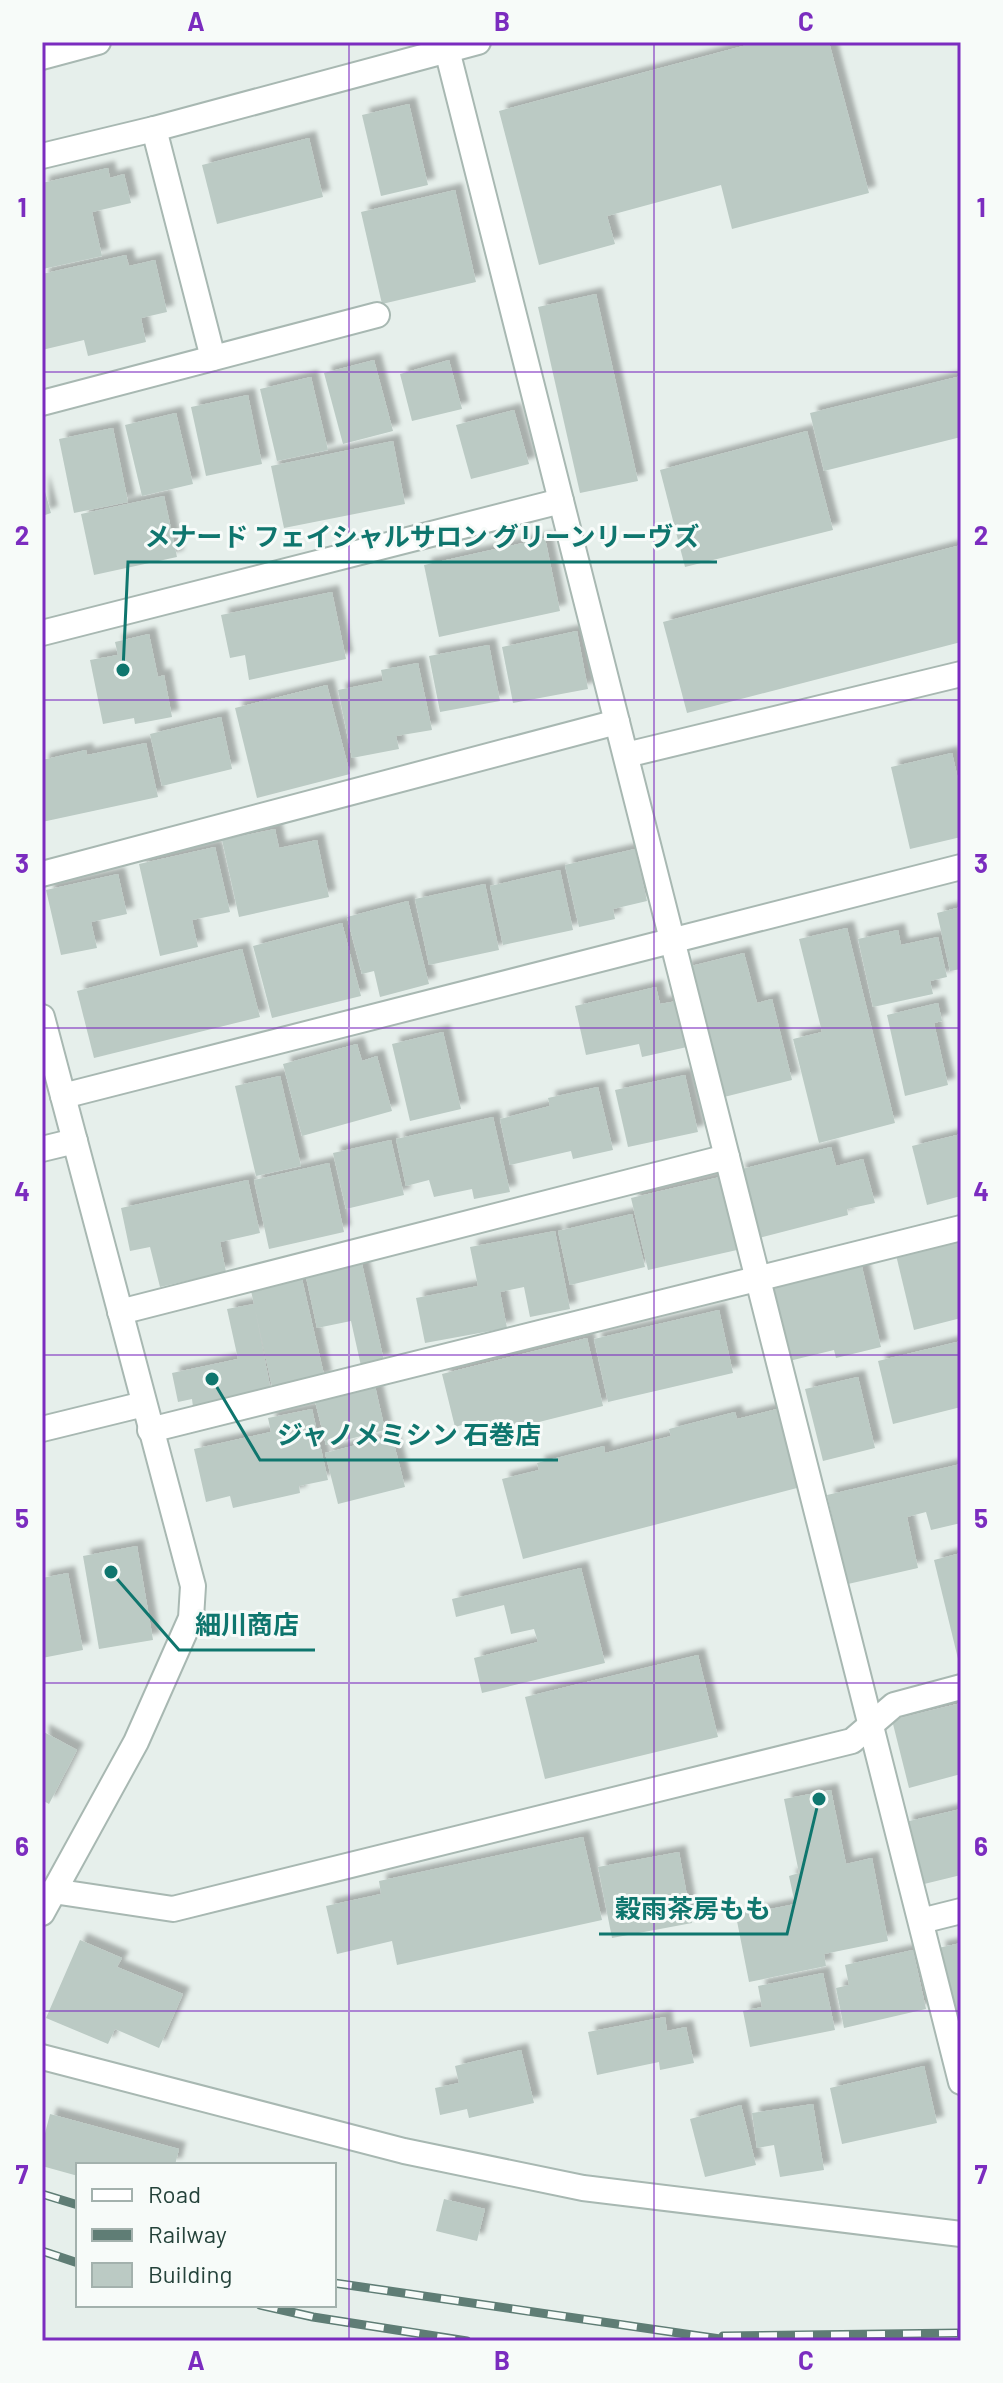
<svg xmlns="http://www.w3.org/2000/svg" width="1003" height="2383" font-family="Barlow,'Noto Sans JP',sans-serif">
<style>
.building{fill:#bbcac4;filter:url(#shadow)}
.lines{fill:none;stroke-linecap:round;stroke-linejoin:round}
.service-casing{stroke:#a8b8b2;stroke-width:28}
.minor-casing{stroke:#a8b8b2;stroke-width:28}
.tertiary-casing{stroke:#a8b8b2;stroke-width:28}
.service{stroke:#fff;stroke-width:24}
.minor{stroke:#fff;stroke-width:24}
.tertiary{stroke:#fff;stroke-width:24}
.rail-casing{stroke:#5f7d75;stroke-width:9}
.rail{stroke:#f7fbf9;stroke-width:6;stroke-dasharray:18;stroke-linecap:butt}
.grid{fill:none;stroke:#7b2cbf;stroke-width:2;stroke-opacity:0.55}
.leader{fill:none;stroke:#0f766e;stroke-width:3}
.callout-dot{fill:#0f766e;stroke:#f7fbf9;stroke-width:3}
.callout-label{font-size:26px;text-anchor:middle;font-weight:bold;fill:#0f766e;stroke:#f7fbf9;stroke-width:6;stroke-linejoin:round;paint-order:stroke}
.neatline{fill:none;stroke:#7b2cbf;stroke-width:3}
.grid-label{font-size:26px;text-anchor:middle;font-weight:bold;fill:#7b2cbf}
</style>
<defs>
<filter id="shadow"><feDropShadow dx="7" dy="-7" stdDeviation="2" flood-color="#0004"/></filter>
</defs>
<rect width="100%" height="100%" fill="#e6efeb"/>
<g class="building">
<path d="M758 42H829L869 193 732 229 721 185 607 216 615 244 539 265 499 111Z"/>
<path d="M409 104 428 185 381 196 362 115Z"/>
<path d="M309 138 323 197 217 224 202 165Z"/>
<path d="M108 168 110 178 124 174 131 203 92 212 102 256 43 269 42 183Z"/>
<path d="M455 190 476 282 382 304 361 212Z"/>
<path d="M126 255 129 266 155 260 167 312 141 318 146 342 88 356 84 340 42 350V274Z"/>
<path d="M596 294 638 481 580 493 538 307Z"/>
<path d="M374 360 393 431 343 444 324 373Z"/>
<path d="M449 360 462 409 412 421 400 374Z"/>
<path d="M961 376V437L824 471 810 413Z"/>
<path d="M311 377 328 450 277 461 260 389Z"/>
<path d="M248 395 262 464 206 476 191 407Z"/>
<path d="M514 410 529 464 471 479 456 425Z"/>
<path d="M176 413 193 484 142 496 125 425Z"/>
<path d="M113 428 128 502 74 513 59 439Z"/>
<path d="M807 431 833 530 685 567 660 470Z"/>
<path d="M393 441 405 504 284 528 271 466Z"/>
<path d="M42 481 51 513 42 516Z"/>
<path d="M164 496 177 557 94 575 81 514Z"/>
<path d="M545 538 560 611 439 637 424 565Z"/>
<path d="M961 545V642L687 713 663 622Z"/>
<path d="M332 592 346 659 249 680 245 655 230 658 221 615Z"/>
<path d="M577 631 588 689 513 703 502 647Z"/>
<path d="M149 634 158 677 164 675 172 717 135 724 134 718 103 724 90 660 118 655 115 642Z"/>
<path d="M489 645 500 701 440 712 429 656Z"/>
<path d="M418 663 432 730 396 736 399 749 352 758 338 690 383 681 381 670Z"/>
<path d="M327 685 350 774 257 798 235 708Z"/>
<path d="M221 717 232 769 162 786 150 734Z"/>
<path d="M146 743 158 797 42 822V760L86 750 87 755Z"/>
<path d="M952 753 961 792V837L910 849 891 767Z"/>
<path d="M275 829 279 848 317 840 329 897 239 917 222 840Z"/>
<path d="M215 847 230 912 192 920 198 947 160 956 139 864Z"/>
<path d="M635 849 647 901 613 909 615 919 579 927 565 865Z"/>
<path d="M560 870 573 930 503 945 490 886Z"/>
<path d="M118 874 127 914 91 922 97 948 61 955 46 890Z"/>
<path d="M485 884 499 950 429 965 415 899Z"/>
<path d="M408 901 429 984 380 997 374 971 362 974 347 917Z"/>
<path d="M961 907V969L950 971 937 913Z"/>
<path d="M342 923 361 996 272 1018 253 946Z"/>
<path d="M847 928 895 1123 819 1143 793 1039 822 1032 799 939Z"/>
<path d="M898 930 901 945 938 937 947 977 930 981 933 994 873 1007 858 939Z"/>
<path d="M242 949 260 1017 94 1058 77 991Z"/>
<path d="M744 953 757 1003 772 999 792 1080 716 1099 683 968Z"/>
<path d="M656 987 660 1004 677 1001 687 1047 642 1057 639 1044 586 1055 575 1006Z"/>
<path d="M938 1003 942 1021 934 1023 948 1085 905 1096 887 1015Z"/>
<path d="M443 1032 461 1109 410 1121 392 1044Z"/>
<path d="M357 1044 362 1061 377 1056 392 1111 302 1136 283 1064Z"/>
<path d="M685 1075 698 1132 628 1147 615 1090Z"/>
<path d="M280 1076 301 1166 256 1176 235 1086Z"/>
<path d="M598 1087 613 1150 573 1159 571 1151 510 1165 500 1119 550 1106 548 1098Z"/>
<path d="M493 1117 510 1192 474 1199 472 1189 434 1197 429 1180 406 1186 396 1139Z"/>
<path d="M961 1134V1196L927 1205 912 1146Z"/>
<path d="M391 1140 404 1195 346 1209 333 1153Z"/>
<path d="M831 1147 836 1166 863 1159 875 1203 847 1209 848 1215 755 1239 738 1170Z"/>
<path d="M329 1163 344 1232 269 1249 254 1180Z"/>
<path d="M720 1177 737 1250 648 1270 631 1198Z"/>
<path d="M248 1180 260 1233 220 1242 226 1272 160 1287 150 1247 130 1251 121 1208Z"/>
<path d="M632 1214 645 1267 570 1285 558 1231Z"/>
<path d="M555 1231 570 1309 530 1317 524 1287 500 1292 507 1328 425 1343 416 1298 478 1286 470 1247Z"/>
<path d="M961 1240V1318L914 1330 896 1255Z"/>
<path d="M362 1264 384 1361 361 1366 351 1321 317 1328 306 1277Z"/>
<path d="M862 1267 881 1347 836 1358 834 1350 785 1362 768 1290Z"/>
<path d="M302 1279 325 1379 273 1391 255 1309 271 1391 193 1407 192 1399 178 1402 172 1373 238 1359 227 1309 254 1304 251 1291Z"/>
<path d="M719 1310 733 1373 608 1402 594 1339Z"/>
<path d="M587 1338 603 1406 483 1436 479 1420 455 1427 442 1374Z"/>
<path d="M961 1341V1407L893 1424 878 1361Z"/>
<path d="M858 1377 875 1448 823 1461 805 1389Z"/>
<path d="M375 1386 385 1430 326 1445 315 1401Z"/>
<path d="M312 1409 328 1480 299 1486 300 1493 233 1508 230 1496 206 1502 194 1449 271 1432 268 1418Z"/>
<path d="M777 1409 797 1488 523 1559 502 1479 539 1470 537 1463 604 1446 605 1453 671 1436 669 1429 735 1412 737 1419Z"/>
<path d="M392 1436 405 1487 338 1504 325 1453Z"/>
<path d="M961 1464V1523L931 1530 926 1512 907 1517 918 1568 848 1584 827 1495Z"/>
<path d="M137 1546 153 1640 99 1649 83 1556Z"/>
<path d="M961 1553V1667H960L934 1560Z"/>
<path d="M581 1568 605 1663 482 1693 474 1658 538 1642 534 1629 511 1634 504 1605 456 1617 452 1599Z"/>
<path d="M68 1573 83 1650 42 1658V1578Z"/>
<path d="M698 1655 718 1737 545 1779 525 1697Z"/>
<path d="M961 1703V1774L909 1788 892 1720Z"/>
<path d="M42 1731 77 1750 49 1804 42 1800Z"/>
<path d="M831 1790 846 1864 872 1858 888 1941 824 1954 826 1966 749 1982 736 1916 795 1904 789 1876 799 1873 784 1799Z"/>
<path d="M961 1809V1875L920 1885 905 1822Z"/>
<path d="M583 1837 602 1920 397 1965 392 1941 337 1954 326 1906 381 1894 379 1881Z"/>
<path d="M679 1852 692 1923 612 1938 598 1867Z"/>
<path d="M80 1940 122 1958 117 1967 183 1994 159 2048 115 2029 108 2044 46 2018Z"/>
<path d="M961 1943V2026L956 2027 938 1948Z"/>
<path d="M913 1950 926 2009 844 2028 836 1988 849 1985 845 1965Z"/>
<path d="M823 1973 835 2030 750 2047 743 2011 762 2007 758 1986Z"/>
<path d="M665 2017 667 2031 686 2027 694 2063 660 2070 659 2062 597 2075 588 2032Z"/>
<path d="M521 2050 534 2103 469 2118 467 2109 440 2115 435 2088 459 2083 455 2066Z"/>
<path d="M924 2066 937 2123 842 2144 830 2088Z"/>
<path d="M813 2104 824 2170 780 2177 774 2145 757 2148 752 2113Z"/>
<path d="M741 2105 756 2165 705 2177 690 2119Z"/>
<path d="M50 2114 179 2149 175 2165H78V2176L42 2166V2145Z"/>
<path d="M444 2199 485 2209 477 2241 436 2231Z"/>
</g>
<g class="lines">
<g class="service-casing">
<g id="service">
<path d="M447 50 961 2082"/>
<path d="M154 129 213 358"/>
<path d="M42 403 377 315"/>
<path d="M42 633 561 501"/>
<path d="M626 755 961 674"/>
<path d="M42 874 617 722"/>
<path d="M42 1149 75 1141"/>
<path d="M120 1312 727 1157"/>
<path d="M42 1429 144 1404"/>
</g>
</g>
<g class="minor-casing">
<g id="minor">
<path d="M42 57 98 42"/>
<path d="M42 156 154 129 478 42"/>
<path d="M63 1096 961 867"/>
<path d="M150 1430 961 1228"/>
<path d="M53 1891 173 1909 852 1741 894 1705 961 1687"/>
<path d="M921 1921 961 1911"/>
<path d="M42 2057 404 2151 583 2188 961 2234"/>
</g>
</g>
<g class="tertiary-casing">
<path id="tertiary" d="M42 1017 193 1586 191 1618 136 1742 42 1913"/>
</g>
<use href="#service" class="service"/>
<use href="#minor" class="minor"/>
<use href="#tertiary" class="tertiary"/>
<g class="rail-casing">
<g id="rail">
<path d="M42 2194 78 2205"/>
<path d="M42 2251 78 2263"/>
<path d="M334 2283 734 2341"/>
<path d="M260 2305 313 2317 467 2341"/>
<path d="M723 2336 961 2333"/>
</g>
</g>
<use href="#rail" class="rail"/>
</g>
<path class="grid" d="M349 42V2341M654 42V2341M42 372H961M42 700H961M42 1028H961M42 1355H961M42 1683H961M42 2011H961"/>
<path class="leader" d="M123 670L128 562H717M212 1379L260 1460H558M111 1572L179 1650H315M819 1799L787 1934H599"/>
<g class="callout-dot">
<circle cx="123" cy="670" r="8"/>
<circle cx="212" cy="1379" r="8"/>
<circle cx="111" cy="1572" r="8"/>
<circle cx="819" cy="1799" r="8"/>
</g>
<g class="callout-label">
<text x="422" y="546">メナード フェイシャルサロン グリーンリーヴズ</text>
<text x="409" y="1444">ジャノメミシン 石巻店</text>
<text x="247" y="1634">細川商店</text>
<text x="693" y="1918">穀雨茶房もも</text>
</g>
<rect width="1003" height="2383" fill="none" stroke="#f7fbf9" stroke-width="88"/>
<rect x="76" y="2163" width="260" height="144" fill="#f7fbf9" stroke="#a3b1ad" stroke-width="2"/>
<rect x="92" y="2189" width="40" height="12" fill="#ffffff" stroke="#a3b1ad" stroke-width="2"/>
<text x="148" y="2203" font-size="24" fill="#24423a">Road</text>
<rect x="92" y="2229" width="40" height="12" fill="#5f7d75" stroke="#a3b1ad" stroke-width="2"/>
<text x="148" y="2243" font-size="24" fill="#24423a">Railway</text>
<rect x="92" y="2263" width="40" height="24" fill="#bbcac4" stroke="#a3b1ad" stroke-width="2"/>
<text x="148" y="2283" font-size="24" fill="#24423a">Building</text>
<rect x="44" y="44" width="915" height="2295" class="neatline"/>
<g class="grid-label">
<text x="196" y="31">A</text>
<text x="502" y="31">B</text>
<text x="806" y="31">C</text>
<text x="22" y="217">1</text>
<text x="981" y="217">1</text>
<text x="22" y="545">2</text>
<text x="981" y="545">2</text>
<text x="22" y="873">3</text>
<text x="981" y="873">3</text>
<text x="22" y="1201">4</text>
<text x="981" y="1201">4</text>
<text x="22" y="1528">5</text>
<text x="981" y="1528">5</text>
<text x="22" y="1856">6</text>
<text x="981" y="1856">6</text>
<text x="22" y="2184">7</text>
<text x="981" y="2184">7</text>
<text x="196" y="2370">A</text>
<text x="502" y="2370">B</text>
<text x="806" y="2370">C</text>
</g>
</svg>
